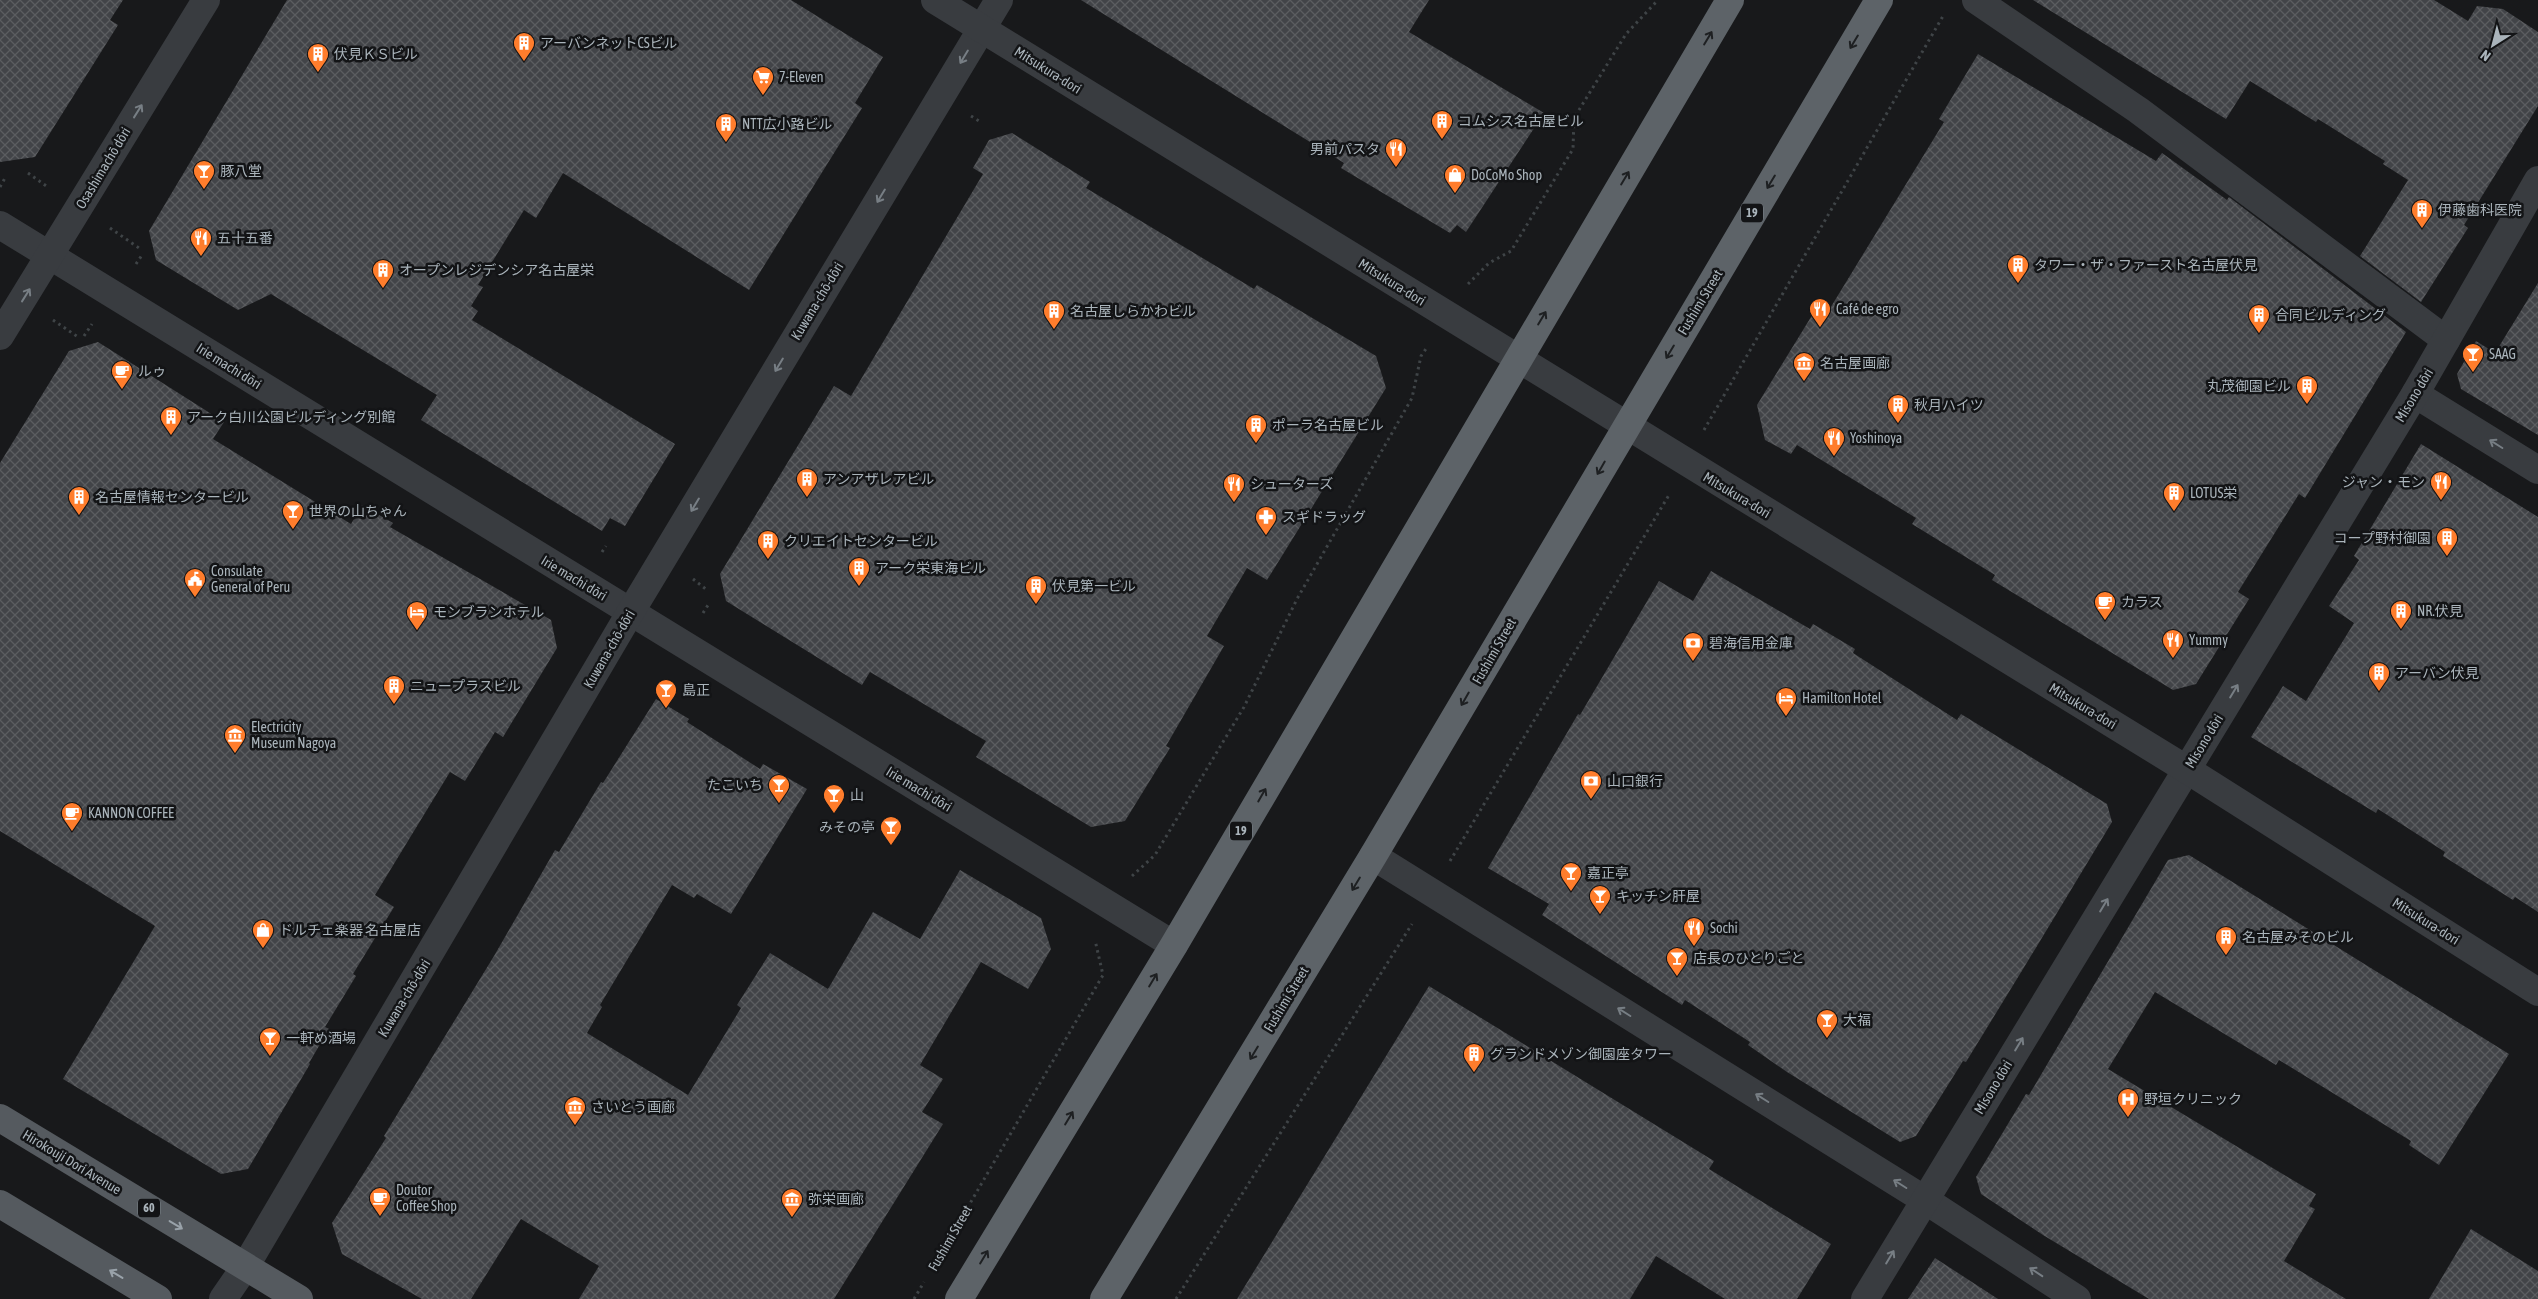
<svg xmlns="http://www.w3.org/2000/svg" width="2538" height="1299" font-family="'Asap Condensed','Noto Sans JP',sans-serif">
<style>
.building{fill:url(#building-cross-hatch)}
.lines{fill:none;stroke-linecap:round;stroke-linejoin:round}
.path{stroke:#3f4447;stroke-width:3;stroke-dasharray:2.5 4;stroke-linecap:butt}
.minor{stroke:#393c40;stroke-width:28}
.tertiary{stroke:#393c40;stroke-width:28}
.primary{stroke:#555a5f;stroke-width:28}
.trunk{stroke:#5d6368;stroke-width:28}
.oneway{stroke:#1e2022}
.oneway2{stroke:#777e84}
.oneway3{stroke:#99a2a9}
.labels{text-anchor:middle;stroke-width:5;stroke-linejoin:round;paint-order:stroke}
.shield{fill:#131416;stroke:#7d848a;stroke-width:1}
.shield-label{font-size:12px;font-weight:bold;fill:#aab4bb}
.poi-label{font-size:14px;fill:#aab4bb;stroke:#131416;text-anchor:start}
.street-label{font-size:14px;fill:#aab4bb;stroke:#131416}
</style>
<defs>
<pattern id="building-cross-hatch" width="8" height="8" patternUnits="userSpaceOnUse" patternTransform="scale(1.25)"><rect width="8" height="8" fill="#424448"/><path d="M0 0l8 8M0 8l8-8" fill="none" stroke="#5b5d60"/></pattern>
</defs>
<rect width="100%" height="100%" fill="#18191b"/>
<g class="building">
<path d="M0 0H123L110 20 118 25 35 157 0 162Z"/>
<path d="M287 0H791L883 57 855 103 862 108 749 290 563 173 536 218 524 210 478 285 483 287 471 306 478 311 472 320 675 444 625 526 610 518 602 531 421 420 437 395 271 294 238 310 156 260 149 231Z"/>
<path d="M1081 0H1429L1409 32 1544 113 1466 232 1457 225 1450 233 1341 168 1344 163Z"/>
<path d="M2033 0H2434L2468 21 2477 6 2503 9 2538 32V106L2464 225 2468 228 2421 302 2360 256 2408 180 2383 164 2385 161 2318 119 2316 122 2250 81 2226 119Z"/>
<path d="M1978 54 2156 161 2162 153 2227 200 2229 197 2406 332 2305 498 2299 494 2238 592 2249 599 2196 684 2173 690 1992 580 1995 575 1912 524 1916 518 1797 445 1791 454 1765 440 1757 405 1819 304 1829 310 1944 122 1939 119Z"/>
<path d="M1012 133 1090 182 1086 188 1254 289 1257 285 1376 356 1386 388 1267 580 1247 568 1207 636 1224 646 1166 746 1170 748 1125 821 1091 827 976 757 986 741 870 672 862 685 726 601 720 574 834 386 851 396 983 174 973 168 989 140Z"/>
<path d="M2538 283V435L2461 389 2457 374 2476 341 2495 353Z"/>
<path d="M98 342 224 422 213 439 351 524 362 505 393 523 390 527 551 620 557 648 503 737 495 732 465 781 450 772 375 895 394 907 353 974 356 976 325 1027 329 1029 309 1063 310 1064 248 1169 221 1174 63 1079 155 926 0 831V463L69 351Z"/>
<path d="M2421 444 2538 517V912L2515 897 2513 900 2443 856 2445 852 2378 809 2376 813 2251 737 2283 686 2306 701 2354 623 2329 606 2359 560 2354 556Z"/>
<path d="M1711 571 1810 629 1813 624 1855 649 1853 653 1957 720 1961 714 2107 804 2112 822 2023 969 1966 1062 1963 1061 1916 1136 1900 1142 1787 1072 1748 1045 1750 1042 1685 1000 1682 1005 1542 915 1549 904 1488 868 1578 714 1580 715 1659 581 1693 601Z"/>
<path d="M656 699 689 719 687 722 760 769 763 764 807 789 731 914 697 894 694 898 672 885 600 1005 602 1007 587 1033 688 1095 741 1008 737 1005 770 953 828 989 873 912 920 939 960 870 1041 918 1051 949 1028 989 981 962 920 1065 943 1079 922 1112 943 1124 834 1299H579L599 1266 521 1219 471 1299H422L342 1254 332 1223 386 1138 384 1136 494 956 555 850 559 852 601 782 603 783Z"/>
<path d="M2189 855 2509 1054 2439 1165 2409 1145 2411 1141 2279 1060 2276 1065 2155 992 2108 1069 2316 1194 2309 1206 2315 1209 2284 1261 2346 1299H2149L2043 1235 1981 1194 1976 1177 2026 1094 2029 1095 2168 860Z"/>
<path d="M1429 986 1714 1161 1709 1169 1831 1244 1797 1299H1725L1656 1256 1630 1299H1237Z"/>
<path d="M2471 1229 2538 1271V1299H2429Z"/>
<path d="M1935 1258 1998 1299H1908Z"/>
</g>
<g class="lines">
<g class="path">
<path d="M971 116 979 121"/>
<path d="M28 173 49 188"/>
<path d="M0 187 5 178"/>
<path d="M110 228 139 248"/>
<path d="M136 264 142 255"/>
<path d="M1468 284 1489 263 1511 251 1573 149 1574 118 1626 34 1658 0"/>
<path d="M53 320 78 337"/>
<path d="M84 336 92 324"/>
<path d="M1704 430 1943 16"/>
<path d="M602 552 606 546"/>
<path d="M693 579 707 590"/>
<path d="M703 613 710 602"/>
<path d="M1450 861 1669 495"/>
<path d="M1132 876 1155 855 1244 707 1297 599 1412 398 1421 356 1428 346"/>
<path d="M951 1236 1103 975 1095 940"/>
<path d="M914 1299 924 1282"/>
<path d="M1176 1299 1412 924"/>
</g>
<g class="minor">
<path d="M1976 0 2138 110 2446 340"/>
<path d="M0 225 1174 945"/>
<path d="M0 336 206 0"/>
<path d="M2415 394 2538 470"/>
<path d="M1373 856 1925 1200 2077 1299"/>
<path d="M223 1299 245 1267 630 613 999 0"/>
<path d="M1865 1299 2415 394 2538 180"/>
</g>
<path class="tertiary" d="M935 0 2186 769 2538 992"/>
<g class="primary">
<path d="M0 1118 299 1299"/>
<path d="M0 1204 158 1299"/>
</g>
<g class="trunk">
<path d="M959 1299 1174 945 1730 0"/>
<path d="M1104 1299 1373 856 1879 0"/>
</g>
</g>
<defs><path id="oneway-shaft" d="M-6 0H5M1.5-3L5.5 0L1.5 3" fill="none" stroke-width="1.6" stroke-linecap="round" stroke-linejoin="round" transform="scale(1.25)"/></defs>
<g class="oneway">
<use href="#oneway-shaft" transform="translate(1708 38) rotate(-59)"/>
<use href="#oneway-shaft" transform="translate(1854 42) rotate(121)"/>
<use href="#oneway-shaft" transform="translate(1625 178) rotate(-59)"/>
<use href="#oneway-shaft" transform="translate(1771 182) rotate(121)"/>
<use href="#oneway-shaft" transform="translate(1542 318) rotate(-59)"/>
<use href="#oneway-shaft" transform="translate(1670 352) rotate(121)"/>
<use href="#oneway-shaft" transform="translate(1601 468) rotate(120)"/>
<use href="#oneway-shaft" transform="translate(1465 699) rotate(120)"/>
<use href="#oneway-shaft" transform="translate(1262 795) rotate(-60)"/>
<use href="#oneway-shaft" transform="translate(1356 884) rotate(121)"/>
<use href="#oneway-shaft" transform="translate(1153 980) rotate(-59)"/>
<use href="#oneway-shaft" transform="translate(1254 1053) rotate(121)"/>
<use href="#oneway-shaft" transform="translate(1069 1118) rotate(-59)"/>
<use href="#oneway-shaft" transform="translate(984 1257) rotate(-59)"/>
</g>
<g class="oneway2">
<use href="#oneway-shaft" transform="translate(964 57) rotate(121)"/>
<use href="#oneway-shaft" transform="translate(138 111) rotate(-58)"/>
<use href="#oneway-shaft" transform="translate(881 196) rotate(121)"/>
<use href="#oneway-shaft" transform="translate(26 295) rotate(-58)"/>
<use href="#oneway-shaft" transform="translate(779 365) rotate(121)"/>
<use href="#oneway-shaft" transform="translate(2496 444) rotate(-148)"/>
<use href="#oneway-shaft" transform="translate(695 505) rotate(121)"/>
<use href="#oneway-shaft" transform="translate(2234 691) rotate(-59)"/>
<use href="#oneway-shaft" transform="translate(2104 905) rotate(-59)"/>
<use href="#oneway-shaft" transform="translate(1624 1012) rotate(-148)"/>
<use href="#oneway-shaft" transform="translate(2019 1044) rotate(-59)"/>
<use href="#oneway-shaft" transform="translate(1762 1098) rotate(-148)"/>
<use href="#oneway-shaft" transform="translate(1900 1184) rotate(-148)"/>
<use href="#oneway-shaft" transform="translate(1890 1257) rotate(-59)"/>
<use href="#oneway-shaft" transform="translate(2036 1272) rotate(-147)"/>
</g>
<g class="oneway3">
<use href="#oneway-shaft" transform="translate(176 1225) rotate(31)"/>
<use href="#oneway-shaft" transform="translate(116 1274) rotate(-149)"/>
</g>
<defs>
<g id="building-pin" transform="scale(1.125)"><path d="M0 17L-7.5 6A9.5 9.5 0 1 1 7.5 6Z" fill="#ff7d2c" stroke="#131416"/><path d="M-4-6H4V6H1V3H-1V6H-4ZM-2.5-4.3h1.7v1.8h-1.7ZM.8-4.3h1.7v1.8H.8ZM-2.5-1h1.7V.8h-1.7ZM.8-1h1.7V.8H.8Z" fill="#fff"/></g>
<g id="supermarket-pin" transform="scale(1.125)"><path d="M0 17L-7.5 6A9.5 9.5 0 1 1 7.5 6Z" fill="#ff7d2c" stroke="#131416"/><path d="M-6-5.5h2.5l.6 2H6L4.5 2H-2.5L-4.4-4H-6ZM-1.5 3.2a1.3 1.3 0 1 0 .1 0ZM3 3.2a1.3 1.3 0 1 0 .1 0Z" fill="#fff"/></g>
<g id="restaurant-pin" transform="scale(1.125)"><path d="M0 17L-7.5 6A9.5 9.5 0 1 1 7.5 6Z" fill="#ff7d2c" stroke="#131416"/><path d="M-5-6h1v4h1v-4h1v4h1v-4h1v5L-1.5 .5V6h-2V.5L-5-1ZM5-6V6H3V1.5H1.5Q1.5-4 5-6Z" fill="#fff"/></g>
<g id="bar-pin" transform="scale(1.125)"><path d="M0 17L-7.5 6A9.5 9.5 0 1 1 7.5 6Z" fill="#ff7d2c" stroke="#131416"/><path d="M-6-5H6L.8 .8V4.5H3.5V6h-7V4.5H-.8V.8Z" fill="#fff"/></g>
<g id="shop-pin" transform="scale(1.125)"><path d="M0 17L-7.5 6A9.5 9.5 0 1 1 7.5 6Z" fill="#ff7d2c" stroke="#131416"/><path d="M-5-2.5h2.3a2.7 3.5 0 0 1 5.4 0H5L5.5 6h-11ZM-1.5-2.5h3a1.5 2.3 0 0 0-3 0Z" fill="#fff"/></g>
<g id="museum-pin" transform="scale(1.125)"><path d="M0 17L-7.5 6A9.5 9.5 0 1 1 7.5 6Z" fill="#ff7d2c" stroke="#131416"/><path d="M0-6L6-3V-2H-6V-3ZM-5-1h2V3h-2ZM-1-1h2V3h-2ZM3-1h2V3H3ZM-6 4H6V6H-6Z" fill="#fff"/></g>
<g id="cafe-pin" transform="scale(1.125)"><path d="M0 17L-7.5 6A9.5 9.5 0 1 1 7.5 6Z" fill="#ff7d2c" stroke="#131416"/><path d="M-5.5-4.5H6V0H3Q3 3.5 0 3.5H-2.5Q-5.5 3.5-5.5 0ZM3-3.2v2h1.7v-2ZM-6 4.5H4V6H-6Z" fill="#fff"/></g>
<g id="pharmacy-pin" transform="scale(1.125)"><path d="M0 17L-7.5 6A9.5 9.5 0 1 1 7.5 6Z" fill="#ff7d2c" stroke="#131416"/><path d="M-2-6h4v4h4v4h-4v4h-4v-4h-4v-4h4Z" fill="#fff"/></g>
<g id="civic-pin" transform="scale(1.125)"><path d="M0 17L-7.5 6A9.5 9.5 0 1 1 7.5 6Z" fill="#ff7d2c" stroke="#131416"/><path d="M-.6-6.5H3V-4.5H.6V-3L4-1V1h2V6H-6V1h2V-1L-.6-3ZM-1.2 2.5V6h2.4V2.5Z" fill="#fff"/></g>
<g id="hotel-pin" transform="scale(1.125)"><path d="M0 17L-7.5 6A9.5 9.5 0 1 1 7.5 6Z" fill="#ff7d2c" stroke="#131416"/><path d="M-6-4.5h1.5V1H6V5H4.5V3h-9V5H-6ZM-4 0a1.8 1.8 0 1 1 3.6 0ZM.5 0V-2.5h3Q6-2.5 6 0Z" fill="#fff"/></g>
<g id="bank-pin" transform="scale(1.125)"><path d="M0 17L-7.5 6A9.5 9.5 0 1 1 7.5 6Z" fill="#ff7d2c" stroke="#131416"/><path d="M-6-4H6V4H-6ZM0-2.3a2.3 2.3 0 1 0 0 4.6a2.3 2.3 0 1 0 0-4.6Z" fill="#fff"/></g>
<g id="hospital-pin" transform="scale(1.125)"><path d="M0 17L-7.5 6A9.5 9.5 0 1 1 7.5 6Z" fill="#ff7d2c" stroke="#131416"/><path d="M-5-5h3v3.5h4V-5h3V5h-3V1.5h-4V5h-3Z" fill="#fff"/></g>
</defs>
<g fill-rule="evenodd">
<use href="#building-pin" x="524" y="43"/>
<use href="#building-pin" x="318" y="54"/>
<use href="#supermarket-pin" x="763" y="77"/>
<use href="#building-pin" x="1442" y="121"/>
<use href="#building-pin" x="726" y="124"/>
<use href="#restaurant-pin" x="1396" y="149"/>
<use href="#bar-pin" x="204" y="171"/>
<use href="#shop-pin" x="1455" y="175"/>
<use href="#building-pin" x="2422" y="210"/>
<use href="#restaurant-pin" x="201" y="238"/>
<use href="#building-pin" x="2018" y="265"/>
<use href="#building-pin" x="383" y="270"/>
<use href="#restaurant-pin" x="1820" y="309"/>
<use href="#building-pin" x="1054" y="311"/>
<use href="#building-pin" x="2259" y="315"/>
<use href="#bar-pin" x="2473" y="354"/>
<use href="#museum-pin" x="1804" y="363"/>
<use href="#cafe-pin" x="122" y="371"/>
<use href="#building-pin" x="2307" y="386"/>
<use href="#building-pin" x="1898" y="405"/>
<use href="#building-pin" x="171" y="417"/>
<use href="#building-pin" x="1256" y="425"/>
<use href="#restaurant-pin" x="1834" y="438"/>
<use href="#building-pin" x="807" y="479"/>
<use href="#restaurant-pin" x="2441" y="482"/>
<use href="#restaurant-pin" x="1234" y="484"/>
<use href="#building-pin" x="2174" y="493"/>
<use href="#building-pin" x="79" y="497"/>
<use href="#bar-pin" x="293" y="511"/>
<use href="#pharmacy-pin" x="1266" y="517"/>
<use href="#building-pin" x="2447" y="538"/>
<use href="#building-pin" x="768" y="541"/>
<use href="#building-pin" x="859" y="568"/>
<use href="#civic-pin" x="195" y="579"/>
<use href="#building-pin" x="1036" y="586"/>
<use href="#cafe-pin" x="2105" y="602"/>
<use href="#building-pin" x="2401" y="611"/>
<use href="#hotel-pin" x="417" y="612"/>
<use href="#restaurant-pin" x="2173" y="640"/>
<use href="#bank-pin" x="1693" y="643"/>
<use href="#building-pin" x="2379" y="673"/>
<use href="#building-pin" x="394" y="686"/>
<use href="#bar-pin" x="666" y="690"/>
<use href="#hotel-pin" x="1786" y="698"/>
<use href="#museum-pin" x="235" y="735"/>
<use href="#bank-pin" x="1591" y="781"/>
<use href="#bar-pin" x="779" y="785"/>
<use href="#bar-pin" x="834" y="795"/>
<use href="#cafe-pin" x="72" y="813"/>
<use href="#bar-pin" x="891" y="827"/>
<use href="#bar-pin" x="1571" y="873"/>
<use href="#bar-pin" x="1600" y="896"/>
<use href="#restaurant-pin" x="1694" y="928"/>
<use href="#shop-pin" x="263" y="930"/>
<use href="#building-pin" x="2226" y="937"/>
<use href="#bar-pin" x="1677" y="958"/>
<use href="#bar-pin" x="1827" y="1020"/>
<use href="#bar-pin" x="270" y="1038"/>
<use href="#building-pin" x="1474" y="1054"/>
<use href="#hospital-pin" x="2128" y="1099"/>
<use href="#museum-pin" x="575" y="1107"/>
<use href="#cafe-pin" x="380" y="1198"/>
<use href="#museum-pin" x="792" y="1199"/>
</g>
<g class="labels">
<g class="shield">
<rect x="1741" y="203.5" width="22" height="19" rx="4"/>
<rect x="1230" y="821.5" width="22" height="19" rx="4"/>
<rect x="138" y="1198.5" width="22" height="19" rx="4"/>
</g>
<g class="shield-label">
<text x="1752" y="217">19</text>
<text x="1241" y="835">19</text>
<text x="149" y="1212">60</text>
</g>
<g class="poi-label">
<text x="540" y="48">アーバンネットCSビル</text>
<text x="334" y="59">伏見ＫＳビル</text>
<text x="779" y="82">7-Eleven</text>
<text x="1458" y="126">コムシス名古屋ビル</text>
<text x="742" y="129">NTT広小路ビル</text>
<text x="1380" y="154" text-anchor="end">男前パスタ</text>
<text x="220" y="176">豚八堂</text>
<text x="1471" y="180">DoCoMo Shop</text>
<text x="2438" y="215">伊藤歯科医院</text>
<text x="217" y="243">五十五番</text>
<text x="2034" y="270">タワー・ザ・ファースト名古屋伏見</text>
<text x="399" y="275">オープンレジデンシア名古屋栄</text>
<text x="1836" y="314">Café de egro</text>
<text x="1070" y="316">名古屋しらかわビル</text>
<text x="2275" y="320">合同ビルディング</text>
<text x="2489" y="359">SAAG</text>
<text x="1820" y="368">名古屋画廊</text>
<text x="138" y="376">ルゥ</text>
<text x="2291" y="391" text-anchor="end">丸茂御園ビル</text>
<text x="1914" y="410">秋月ハイツ</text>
<text x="187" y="422">アーク白川公園ビルディング別館</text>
<text x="1272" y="430">ポーラ名古屋ビル</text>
<text x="1850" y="443">Yoshinoya</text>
<text x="823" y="484">アンアザレアビル</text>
<text x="2425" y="487" text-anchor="end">ジャン・モン</text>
<text x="1250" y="489">シューターズ</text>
<text x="2190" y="498">LOTUS栄</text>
<text x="95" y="502">名古屋情報センタービル</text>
<text x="309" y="516">世界の山ちゃん</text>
<text x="1282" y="522">スギドラッグ</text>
<text x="2431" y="543" text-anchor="end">コープ野村御園</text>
<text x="784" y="546">クリエイトセンタービル</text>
<text x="875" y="573">アーク栄東海ビル</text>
<text x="211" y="576">Consulate<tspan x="211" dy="16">General of Peru</tspan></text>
<text x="1052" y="591">伏見第一ビル</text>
<text x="2121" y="607">カラス</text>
<text x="2417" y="616">NR.伏見</text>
<text x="433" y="617">モンブランホテル</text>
<text x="2189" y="645">Yummy</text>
<text x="1709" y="648">碧海信用金庫</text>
<text x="2395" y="678">アーバン伏見</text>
<text x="410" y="691">ニュープラスビル</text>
<text x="682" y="695">島正</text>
<text x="1802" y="703">Hamilton Hotel</text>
<text x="251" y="732">Electricity<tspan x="251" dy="16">Museum Nagoya</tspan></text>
<text x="1607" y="786">山口銀行</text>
<text x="763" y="790" text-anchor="end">たこいち</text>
<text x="850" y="800">山</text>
<text x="88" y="818">KANNON COFFEE</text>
<text x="875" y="832" text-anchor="end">みその亭</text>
<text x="1587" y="878">嘉正亭</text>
<text x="1616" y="901">キッチン肝屋</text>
<text x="1710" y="933">Sochi</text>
<text x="279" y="935">ドルチェ楽器 名古屋店</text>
<text x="2242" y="942">名古屋みそのビル</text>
<text x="1693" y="963">店長のひとりごと</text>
<text x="1843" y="1025">大福</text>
<text x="286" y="1043">一軒め酒場</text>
<text x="1490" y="1059">グランドメゾン御園座タワー</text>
<text x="2144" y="1104">野垣クリニック</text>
<text x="591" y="1112">さいとう画廊</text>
<text x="396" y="1195">Doutor<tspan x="396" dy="16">Coffee Shop</tspan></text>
<text x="808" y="1204">弥栄画廊</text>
</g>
<g class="street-label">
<text transform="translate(1048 70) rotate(32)" y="5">Mitsukura-dori</text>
<text transform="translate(103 168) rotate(-59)" y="5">Osashimachō dōri</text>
<text transform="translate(1392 282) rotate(32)" y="5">Mitsukura-dori</text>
<text transform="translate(817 301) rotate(-59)" y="5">Kuwana-chō-dōri</text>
<text transform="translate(1700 302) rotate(-59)" y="5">Fushimi Street</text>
<text transform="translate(229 366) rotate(32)" y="5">Irie machi dōri</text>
<text transform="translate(2414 395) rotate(-59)" y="5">Misono dōri</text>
<text transform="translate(1737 495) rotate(31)" y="5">Mitsukura-dori</text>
<text transform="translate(574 578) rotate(31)" y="5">Irie machi dōri</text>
<text transform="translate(609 649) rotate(-60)" y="5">Kuwana-chō-dōri</text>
<text transform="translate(1494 651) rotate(-60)" y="5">Fushimi Street</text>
<text transform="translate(2083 706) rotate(31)" y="5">Mitsukura-dori</text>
<text transform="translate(2204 741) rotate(-59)" y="5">Misono dōri</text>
<text transform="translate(919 789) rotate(31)" y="5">Irie machi dōri</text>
<text transform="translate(2426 921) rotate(32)" y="5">Mitsukura-dori</text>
<text transform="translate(404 998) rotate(-59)" y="5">Kuwana-chō-dōri</text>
<text transform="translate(1286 999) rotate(-59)" y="5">Fushimi Street</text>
<text transform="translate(1993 1087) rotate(-59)" y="5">Misono dōri</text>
<text transform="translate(72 1162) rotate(31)" y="5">Hirokouji Dori Avenue</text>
<text transform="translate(950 1238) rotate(-60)" y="5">Fushimi Street</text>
</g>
</g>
<g transform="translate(2493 45) rotate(216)" stroke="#131416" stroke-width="4" paint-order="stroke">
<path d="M0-4L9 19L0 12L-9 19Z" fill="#aab4bb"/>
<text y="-8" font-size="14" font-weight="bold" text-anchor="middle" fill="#aab4bb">N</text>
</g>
</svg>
